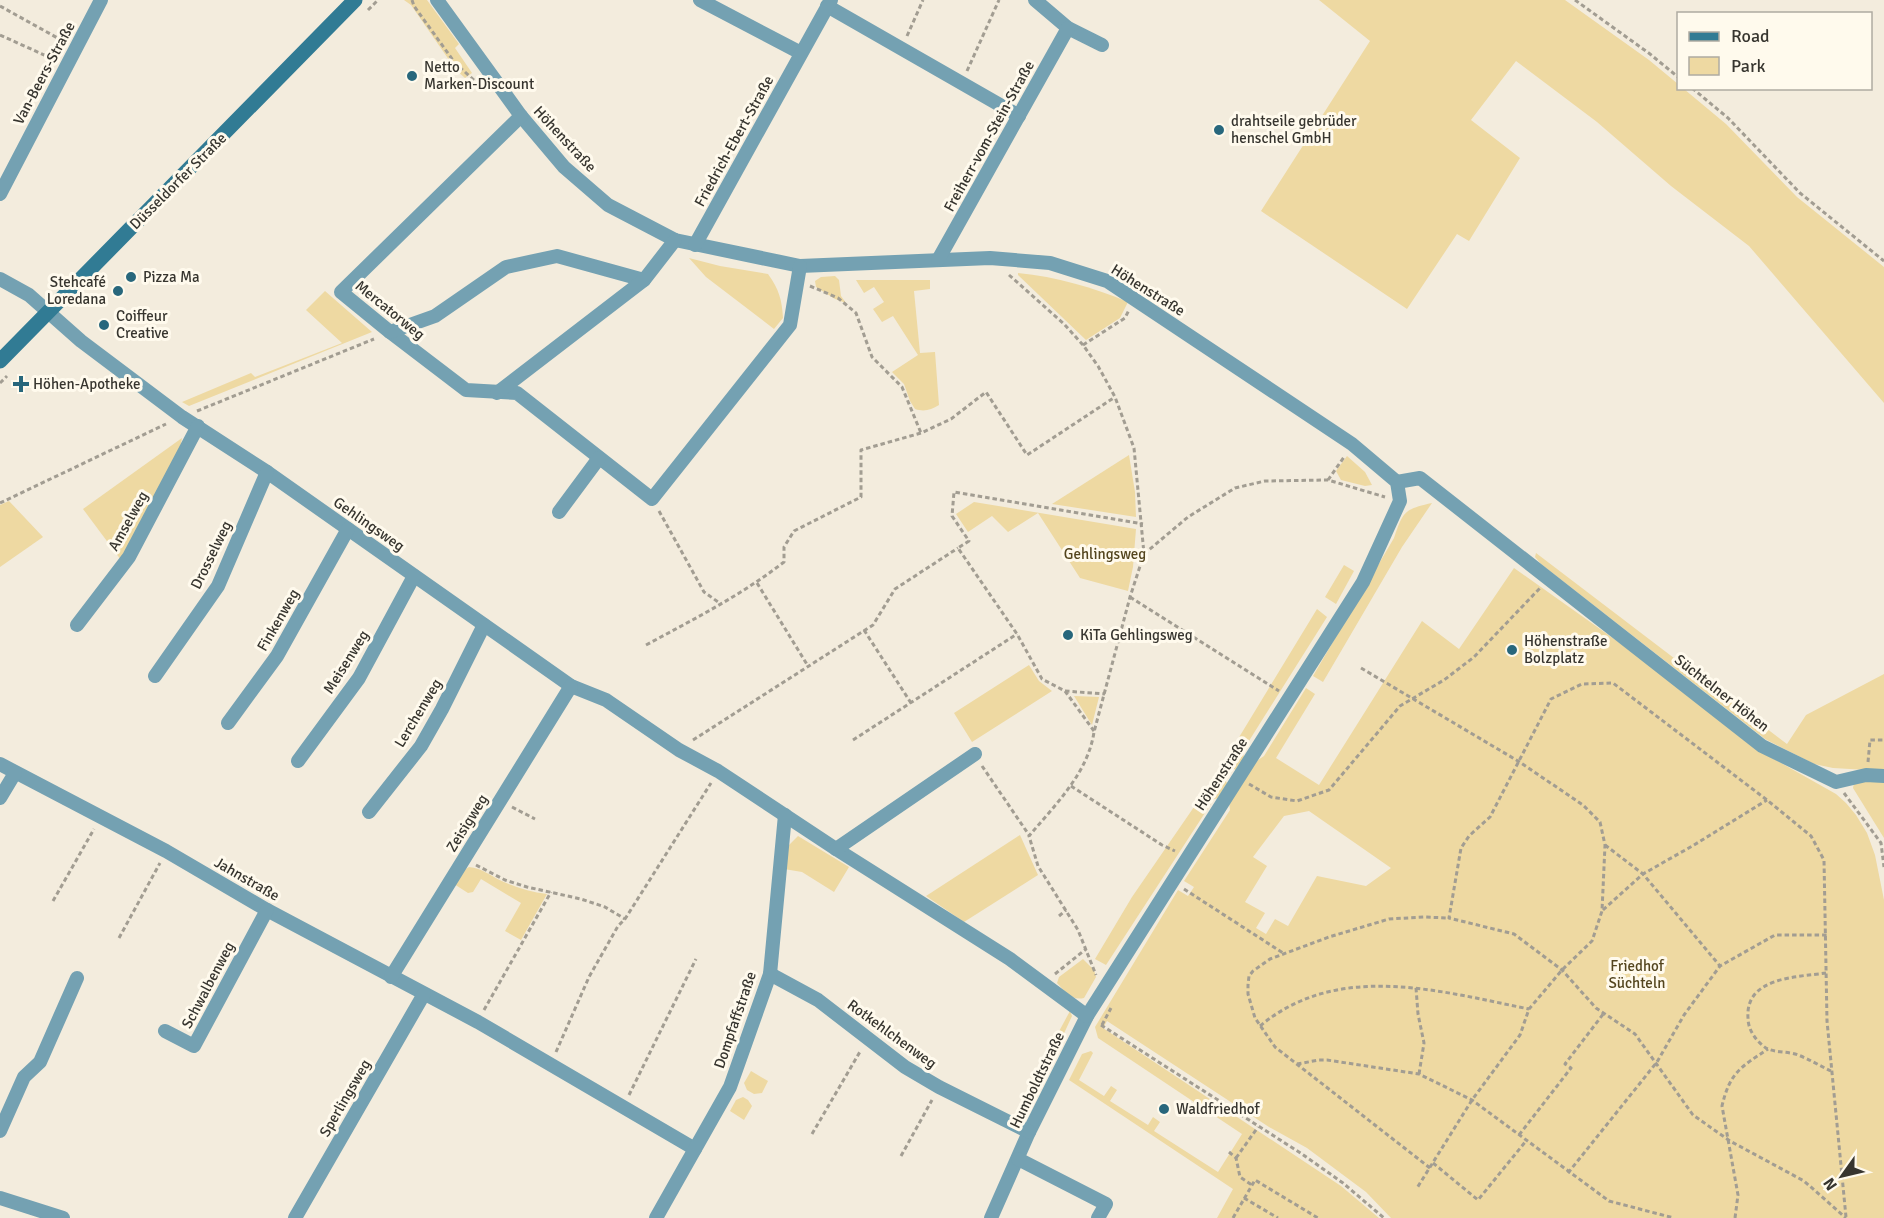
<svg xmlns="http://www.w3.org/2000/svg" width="1884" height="1218" font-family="Signika,sans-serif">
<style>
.green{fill:#eed9a2;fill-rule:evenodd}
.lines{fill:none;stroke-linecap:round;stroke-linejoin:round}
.path{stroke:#a29d92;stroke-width:3;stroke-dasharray:4.5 3;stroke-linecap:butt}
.minor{stroke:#74a1b2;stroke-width:14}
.secondary{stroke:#317b94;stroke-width:15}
.poi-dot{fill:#28677c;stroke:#fffaed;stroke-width:2}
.labels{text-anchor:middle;stroke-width:6;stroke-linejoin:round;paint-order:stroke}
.poi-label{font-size:15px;fill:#37352f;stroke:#fffaed;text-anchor:start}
.street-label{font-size:15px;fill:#37352f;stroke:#fffaed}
.park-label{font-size:15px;fill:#54451e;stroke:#fffaed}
</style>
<rect width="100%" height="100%" fill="#f3ecdd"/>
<g class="green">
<path d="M404 0H427L459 44 455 48 472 73 465 78 456 70 411 5Z"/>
<path d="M1319 0H1565L1649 60 1678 84V88L1684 89 1726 124 1797 197 1884 267V403L1749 246 1671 186 1597 122 1516 61 1471 120 1520 158 1469 241 1457 234 1407 309 1261 211 1370 41Z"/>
<path d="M689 258 720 266 768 274C779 289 782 300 783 318L774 329 706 277Z"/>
<path d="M1018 273C1057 277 1092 287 1128 302L1120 318 1086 340 1018 275Z"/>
<path d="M835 276 839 280 841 296 846 303 835 299 816 287 815 281 821 277Z"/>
<path d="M856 280H930V289L914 291 920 353 935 352 939 405C931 410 924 412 915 409L910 401 904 384 892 372 918 355 893 316 882 322 873 309 884 302 874 287 864 293Z"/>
<path d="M325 291 372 332 189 406 182 402 251 373 255 377 342 343 306 310Z"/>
<path d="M182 438 180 449 121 560 83 509Z"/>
<path d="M1129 455 1135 492 1136 517 1052 504Z"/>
<path d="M1347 456 1365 472 1372 485 1365 486 1341 480 1336 471Z"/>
<path d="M9 501 43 537 0 567V505Z"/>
<path d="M974 502 1136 529 1133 567 1128 591 1080 578 1038 513 1008 532 992 516 968 532 956 514Z"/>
<path d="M1432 503 1402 547 1323 682 1313 676 1394 538C1403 512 1404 509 1432 503Z"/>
<path d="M1536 553 1787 744 1806 715 1884 674V771L1833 768 1814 764 1765 739 1541 564 1535 557Z"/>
<path d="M1344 565 1354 571 1336 604 1325 597Z"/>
<path d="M1514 568 1648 663 1758 750 1836 794 1846 803 1856 815 1867 833 1875 855 1884 900V1218H1391L1366 1192 1307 1148 1269 1127 1107 1021 1103 1028 1341 1186 1379 1218H1217L1233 1189 1069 1080 1082 1054 1091 1051 1093 1053 1079 1080 1104 1096 1111 1086 1117 1090 1110 1101 1148 1125 1153 1117 1160 1122 1154 1131 1218 1172 1242 1134 1098 1038 1095 1027 1178 890 1188 896 1194 887 1184 881 1230 810 1229 802 1255 762 1264 756 1306 688 1315 694 1276 758 1319 785 1422 621 1459 649ZM1309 811 1391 868 1366 886 1317 876 1288 926 1275 919 1266 934 1256 928 1265 913 1245 902 1267 866 1253 857 1284 816Z"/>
<path d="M1317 609 1327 617 1242 752 1245 759 1237 771 1224 762Z"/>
<path d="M1029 665 1039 681 1052 691 972 742 954 713Z"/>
<path d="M1074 696 1099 697 1092 725Z"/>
<path d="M1216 775 1229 784 1220 798 1214 799 1106 965 1095 959 1132 897Z"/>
<path d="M1863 779 1884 781V838L1853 788 1854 783Z"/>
<path d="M1020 835 1038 875 964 922 926 896Z"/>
<path d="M798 836 849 867 834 892 802 872 784 869 786 848Z"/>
<path d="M469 867C482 868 492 877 504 882 518 888 532 892 547 894L521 940 505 931 521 903 481 879 473 892 468 893 454 884 461 872Z"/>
<path d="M1083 959 1094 970 1096 977 1084 998C1071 1001 1065 991 1057 983L1059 977Z"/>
<path d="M1070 1011 1072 1016 1049 1066 1043 1061Z"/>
<path d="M751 1071 768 1081 762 1093 754 1094 747 1090 744 1083Z"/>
<path d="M743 1097 748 1100 752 1106 744 1120 730 1111 736 1100Z"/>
</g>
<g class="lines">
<g class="path">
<path d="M412 0 414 6 455 63 475 81"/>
<path d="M1575 0 1650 54 1678 77"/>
<path d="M0 6 63 41"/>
<path d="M368 10 378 0"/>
<path d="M0 35 53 59"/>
<path d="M907 36 923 0"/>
<path d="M967 71 999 0"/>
<path d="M1692 88 1728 118 1800 193 1884 261"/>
<path d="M1009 275 1064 324 1083 345 1098 366 1115 397 1134 448 1144 554 1130 597 1094 732C1088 773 1055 805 1029 836L1038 866 1078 930 1096 975"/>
<path d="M810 286 838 298 856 313 872 357 902 387 921 433"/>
<path d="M1083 345 1125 318 1129 310"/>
<path d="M0 383 7 376"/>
<path d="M197 411 374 339"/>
<path d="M1328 480 1344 457"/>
<path d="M0 503 166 424"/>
<path d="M659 511 704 592 721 604"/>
<path d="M1144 554 1188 517 1235 488 1265 481 1328 480 1385 497"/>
<path d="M757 583 808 666"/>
<path d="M1130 597 1279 691"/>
<path d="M864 630 911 703"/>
<path d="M646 645C694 619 740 596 784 562V547L794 531 861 497V450L921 433 951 419 986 392 1027 455 1115 397"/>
<path d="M1361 668 1518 761 1583 805 1600 822 1605 845 1602 911 1592 941 1562 970 1529 1009 1520 1035 1472 1100 1417 1188"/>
<path d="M1065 691 1105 694"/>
<path d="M1094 731 1065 691 1042 679 1017 634 958 548 969 541 952 516 954 492 1143 524"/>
<path d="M693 740 873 625 895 589 958 548"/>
<path d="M853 740 1017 634"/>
<path d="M1868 762 1870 740H1884"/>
<path d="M982 766 1029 835"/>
<path d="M1249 784 1271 797 1297 801 1329 790 1400 706 1444 680 1474 657 1540 588"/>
<path d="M1071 786 1162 845 1175 851"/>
<path d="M1844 793 1881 843 1884 867"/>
<path d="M512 807 535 819"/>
<path d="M1605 845 1643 874 1720 966"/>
<path d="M476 865 505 880 527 887 581 899 605 907 625 919"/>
<path d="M1184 889 1283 953"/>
<path d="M53 901 94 829"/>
<path d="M1603 910 1643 874 1694 845 1767 800"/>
<path d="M1059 916 1066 910"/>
<path d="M119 938 160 863"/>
<path d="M1826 973C1797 977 1745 977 1748 1018 1748 1030 1756 1041 1766 1048 1775 1053 1788 1051 1798 1055 1809 1059 1820 1066 1831 1071"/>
<path d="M1055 974 1086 949"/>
<path d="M1416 988 1418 1014 1424 1043 1419 1074"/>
<path d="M484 1010 551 892"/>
<path d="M1101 1025 1302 1154 1343 1183 1384 1218"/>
<path d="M1102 1025 1111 1008"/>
<path d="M1260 1026C1338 961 1439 991 1529 1009"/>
<path d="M556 1052 589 977 618 926 625 919 711 783"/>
<path d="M1297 1064 1319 1060H1327L1419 1074 1472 1100 1609 1201 1674 1218"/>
<path d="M629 1095 696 959"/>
<path d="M812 1134 861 1050"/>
<path d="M1519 1135 1571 1068 1565 1064 1604 1013"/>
<path d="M1229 1152 1236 1158 1240 1177 1252 1185"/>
<path d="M901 1156 932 1100"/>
<path d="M1236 1158 1258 1127"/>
<path d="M1433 1163 1478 1200 1526 1141"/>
<path d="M1430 1168 1275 1047 1255 1018 1248 994V985L1249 976 1253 971 1270 959 1329 937 1389 919 1424 917 1448 918"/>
<path d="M1568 1173 1657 1062 1684 1015 1720 966 1775 935H1827"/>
<path d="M1244 1198 1278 1218"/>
<path d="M1846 1217 1827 1021 1824 860 1811 836 1767 800 1613 683 1582 684 1551 699 1490 817 1469 836 1461 848 1449 918 1514 934 1562 970 1596 1008 1635 1034 1693 1115 1730 1141 1804 1181 1846 1218"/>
<path d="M1233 1218 1255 1180 1318 1218"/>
<path d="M1735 1218 1738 1195 1722 1106C1730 1072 1741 1067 1768 1049"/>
</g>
<g class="minor">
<path d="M437 0 521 116 564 167 608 205 675 240 800 266 990 258 1050 263 1107 281 1352 444 1397 482 1400 501 1363 582 1087 1016 1029 1132 991 1218"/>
<path d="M700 0 801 53"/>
<path d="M1035 0 1068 28 1102 45"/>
<path d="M827 6 1019 116"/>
<path d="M521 116 341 292 390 332 466 390 517 393 652 499 790 325 800 266"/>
<path d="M0 194 101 0"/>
<path d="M695 245 831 0"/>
<path d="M938 260 1068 28"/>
<path d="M0 279 29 295 81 341 182 417 267 472 571 686 606 700 679 750 718 771 836 849 1010 959 1087 1016"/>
<path d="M390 332 435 316 506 267 557 256 644 280"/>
<path d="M497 393 644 280 675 240"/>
<path d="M1397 482 1420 478 1762 746 1836 782 1866 775 1884 776"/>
<path d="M559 512 599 458"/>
<path d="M77 625 129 557 198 426"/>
<path d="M155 676 218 586 267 472"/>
<path d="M228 723 277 656 348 529"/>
<path d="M298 761 359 678 414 576"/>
<path d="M0 764 166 851 267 910 478 1022 695 1149"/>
<path d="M0 798 15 773"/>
<path d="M369 812 421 746 442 709 484 625"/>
<path d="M836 849 975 754"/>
<path d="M770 974 818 1000 905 1067 939 1087 1029 1132"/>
<path d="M391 977 571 686"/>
<path d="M165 1031 194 1046 267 910"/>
<path d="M0 1131 24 1077 40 1062 77 978"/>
<path d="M1018 1159 1106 1204 1098 1218"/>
<path d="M0 1198 63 1218"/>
<path d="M295 1218 424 994"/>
<path d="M656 1218 730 1087 770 974 785 815"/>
</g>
<path class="secondary" d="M0 361 355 0"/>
</g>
<g class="poi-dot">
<circle cx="412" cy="76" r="6"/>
<circle cx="1219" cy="130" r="6"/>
<circle cx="131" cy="277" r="6"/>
<circle cx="118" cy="291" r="6"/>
<circle cx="104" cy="325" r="6"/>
<path d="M18 375h6v6h6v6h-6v6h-6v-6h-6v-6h6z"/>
<circle cx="1068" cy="635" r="6"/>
<circle cx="1512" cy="650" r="6"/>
<circle cx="1164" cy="1109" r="6"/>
</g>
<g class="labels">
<g class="poi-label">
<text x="424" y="72">Netto<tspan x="424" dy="17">Marken-Discount</tspan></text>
<text x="1231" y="126">drahtseile gebrüder<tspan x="1231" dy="17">henschel GmbH</tspan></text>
<text x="143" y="282">Pizza Ma</text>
<text x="106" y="287" text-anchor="end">Stehcafé<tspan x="106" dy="17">Loredana</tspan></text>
<text x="116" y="321">Coiffeur<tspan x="116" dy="17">Creative</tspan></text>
<text x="33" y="389">Höhen-Apotheke</text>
<text x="1080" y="640">KiTa Gehlingsweg</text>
<text x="1524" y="646">Höhenstraße<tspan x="1524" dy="17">Bolzplatz</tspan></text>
<text x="1176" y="1114">Waldfriedhof</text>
</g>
<g class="street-label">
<text transform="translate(44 73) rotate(-62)" y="5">Van-Beers-Straße</text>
<text transform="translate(989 136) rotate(-61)" y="5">Freiherr-vom-Stein-Straße</text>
<text transform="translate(565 139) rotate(47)" y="5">Höhenstraße</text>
<text transform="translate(734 141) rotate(-61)" y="5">Friedrich-Ebert-Straße</text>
<text transform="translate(178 181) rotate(-45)" y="5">Düsseldorfer Straße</text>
<text transform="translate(1148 290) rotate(32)" y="5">Höhenstraße</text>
<text transform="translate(390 310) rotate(39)" y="5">Mercatorweg</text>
<text transform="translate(128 521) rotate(-61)" y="5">Amselweg</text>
<text transform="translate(369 524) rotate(35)" y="5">Gehlingsweg</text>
<text transform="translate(211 555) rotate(-64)" y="5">Drosselweg</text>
<text transform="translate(278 620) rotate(-60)" y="5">Finkenweg</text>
<text transform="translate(346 662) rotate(-58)" y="5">Meisenweg</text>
<text transform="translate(1722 693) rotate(38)" y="5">Süchtelner Höhen</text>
<text transform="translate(418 713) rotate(-59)" y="5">Lerchenweg</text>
<text transform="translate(1221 774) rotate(-57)" y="5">Höhenstraße</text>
<text transform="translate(467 823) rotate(-58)" y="5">Zeisigweg</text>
<text transform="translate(247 879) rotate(30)" y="5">Jahnstraße</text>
<text transform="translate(208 985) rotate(-62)" y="5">Schwalbenweg</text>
<text transform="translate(735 1020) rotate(-71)" y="5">Dompfaffstraße</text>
<text transform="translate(892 1034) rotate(36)" y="5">Rotkehlchenweg</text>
<text transform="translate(1037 1080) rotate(-64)" y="5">Humboldtstraße</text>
<text transform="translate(345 1098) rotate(-60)" y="5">Sperlingsweg</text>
</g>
<g class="park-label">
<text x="1105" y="559">Gehlingsweg</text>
<text x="1637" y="971">Friedhof<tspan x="1637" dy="17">Süchteln</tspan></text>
</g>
</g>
<rect x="1677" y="12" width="195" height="78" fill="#fffaed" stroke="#afaba1" stroke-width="1.5"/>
<rect x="1689" y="32" width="30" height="9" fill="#317b94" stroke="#afaba1" stroke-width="1.5"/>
<text x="1731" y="42" font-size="18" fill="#37352f">Road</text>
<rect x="1689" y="57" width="30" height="18" fill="#eed9a2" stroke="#afaba1" stroke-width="1.5"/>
<text x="1731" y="72" font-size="18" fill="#37352f">Park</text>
<g transform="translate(1842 1176) rotate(236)" stroke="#fffaed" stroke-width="4.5" paint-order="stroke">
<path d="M0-4.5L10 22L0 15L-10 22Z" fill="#37352f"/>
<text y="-9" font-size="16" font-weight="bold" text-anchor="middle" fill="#37352f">N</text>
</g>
</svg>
